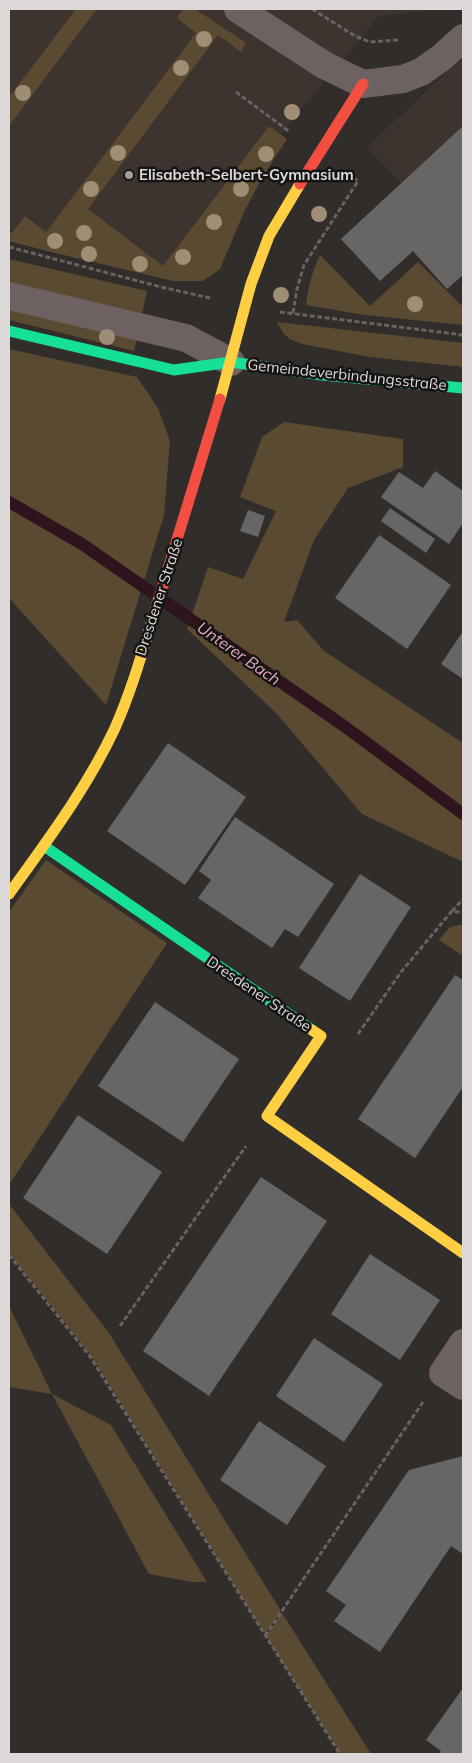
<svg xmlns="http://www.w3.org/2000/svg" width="472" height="1763" font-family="Mulish,sans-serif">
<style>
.built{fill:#3d332f}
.green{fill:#5a4a32}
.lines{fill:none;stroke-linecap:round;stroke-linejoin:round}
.stream{stroke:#2f141e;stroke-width:12}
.building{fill:#686664}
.path{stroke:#686261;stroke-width:3;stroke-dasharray:5 2.5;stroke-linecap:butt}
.street{stroke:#6d6261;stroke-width:28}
.fast{stroke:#16e098;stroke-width:11}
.slow{stroke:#ffcf43;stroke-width:11}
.jam{stroke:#f24e42;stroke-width:11}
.tree{fill:#9f8d75}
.poi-dot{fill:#a09d9b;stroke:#171514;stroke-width:2}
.labels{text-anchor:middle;stroke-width:5;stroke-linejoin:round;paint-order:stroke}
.poi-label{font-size:15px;font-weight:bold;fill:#dcd9d8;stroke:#171514;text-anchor:start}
.street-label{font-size:15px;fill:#dcd9d8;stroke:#171514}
.water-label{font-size:16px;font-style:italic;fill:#eaaac0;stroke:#171514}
</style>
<rect width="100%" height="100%" fill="#302d2b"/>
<g class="built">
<path d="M9 9H428L425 11 379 16 294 118 174 272 9 231Z"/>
<path d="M463 57V275L447 289 413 252 380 281 341 239 401 183 367 147Z"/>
</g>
<g class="green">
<path d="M76 9H97L9 126V97Z"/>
<path d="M183 9H195L246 43 241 52 218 35 88 209 163 266 269 126 287 139 263 176 244 212 220 269 211 276 202 281H173L47 251 9 241V231L12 233 25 216 46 232 196 33 177 18Z"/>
<path d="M320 255 370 306 418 262 463 307V325L365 315 306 305C308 287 312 272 320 255Z"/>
<path d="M9 259 147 291 142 314 9 283Z"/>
<path d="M9 307 137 337 134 351 9 320Z"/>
<path d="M277 322 463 343V367L370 357 302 344 290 339 283 333Z"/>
<path d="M9 349 137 377 158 408 170 441 164 515 106 705 9 598Z"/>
<path d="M284 422 403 439V467L348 488 314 540 284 622 297 620 324 651 463 743V862L362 814 277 714 187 629 208 567 243 579 276 511 240 497 262 437Z"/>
<path d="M46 860 167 943 9 1185V912Z"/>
<path d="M463 924V956L439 940 450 927Z"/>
<path d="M9 1204 109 1333 281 1611 265 1634 90 1354 9 1253Z"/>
<path d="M9 1306 52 1394 111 1425 207 1582H192L149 1574 52 1394 9 1387Z"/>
<path d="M282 1613 371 1754H341L266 1636Z"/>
</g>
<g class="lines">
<path class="stream" d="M9 502 82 544 344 726 463 814"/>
</g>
<g class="building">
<path d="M463 126V275L447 289 413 251 380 281 341 239Z"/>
<path d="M435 471 463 491V523L449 544 381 497 399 472 423 488Z"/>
<path d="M390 508 435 539 426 553 381 521Z"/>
<path d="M248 510 265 516 258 537 240 531Z"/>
<path d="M379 535 451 585 407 649 335 598Z"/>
<path d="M463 631V679L441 664Z"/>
<path d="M168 743 246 797 185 885 107 831Z"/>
<path d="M235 817 334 884 298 937 285 929 272 948 198 898 211 880 199 871Z"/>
<path d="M360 874 411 907 350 1001 299 968Z"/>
<path d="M455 975 463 980V1087L415 1158 358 1119Z"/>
<path d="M155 1002 239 1059 183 1142 98 1086Z"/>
<path d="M78 1115 162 1172 107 1254 23 1198Z"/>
<path d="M261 1177 327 1221 209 1396 143 1351Z"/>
<path d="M370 1254 440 1300 400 1360 331 1314Z"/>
<path d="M314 1338 383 1384 344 1442 276 1396Z"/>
<path d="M259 1421 326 1466 287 1525 220 1480Z"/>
<path d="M463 1456V1554L451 1546 380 1652 334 1621 346 1605 326 1591 409 1470Z"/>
<path d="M463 1688V1754H438L441 1751 426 1740Z"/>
</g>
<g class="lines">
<g class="path">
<path d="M312 9 355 36 370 42 398 40"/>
<path d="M236 92 290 132"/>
<path d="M9 247 161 287 210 298"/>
<path d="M280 312 463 335"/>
<path d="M293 313 297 289 304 265 358 181 348 174"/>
<path d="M452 911 463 899"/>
<path d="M358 1034 401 972 452 911 463 913"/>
<path d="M9 1255 89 1355 340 1754"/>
<path d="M120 1326 246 1146"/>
<path d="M265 1636 423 1402"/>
</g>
<g class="street">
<path d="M238 9 324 65 363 84 403 79 421 72 441 58 463 38"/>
<path d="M9 296 186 338 231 362"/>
<path d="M463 1343 443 1373 463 1386"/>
</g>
<g class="fast">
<path d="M9 331 174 370 231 362 322 375 463 388"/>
<path d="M44 846 312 1030"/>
</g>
<g class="slow">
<path d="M220 399 251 284 269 236 300 184"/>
<path d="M9 894C47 841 87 788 115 728 134 685 146 639 160 595"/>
<path d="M312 1030 321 1036 267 1116 463 1253"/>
</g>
<g class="jam">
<path d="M300 184 363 84"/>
<path d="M160 595 220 399"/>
</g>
</g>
<g class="tree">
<circle cx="204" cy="39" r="8"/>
<circle cx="181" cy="68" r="8"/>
<circle cx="23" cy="93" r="8"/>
<circle cx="292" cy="112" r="8"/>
<circle cx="118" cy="153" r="8"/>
<circle cx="266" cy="154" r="8"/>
<circle cx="91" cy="189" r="8"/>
<circle cx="241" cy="189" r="8"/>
<circle cx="319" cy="214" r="8"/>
<circle cx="214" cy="222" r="8"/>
<circle cx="84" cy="233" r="8"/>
<circle cx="55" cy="241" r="8"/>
<circle cx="89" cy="254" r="8"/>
<circle cx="183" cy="257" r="8"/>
<circle cx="140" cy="264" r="8"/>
<circle cx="281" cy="295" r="8"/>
<circle cx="415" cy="304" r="8"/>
<circle cx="107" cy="337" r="8"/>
</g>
<circle class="poi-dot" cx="129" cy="175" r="5"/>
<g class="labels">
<g class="poi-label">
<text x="139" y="180">Elisabeth-Selbert-Gymnasium</text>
</g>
<g class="street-label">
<text transform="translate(347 375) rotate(6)" y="5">Gemeindeverbindungsstraße</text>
<text transform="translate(159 597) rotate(-72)" y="5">Dresdener Straße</text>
<text transform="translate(259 994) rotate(34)" y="5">Dresdener Straße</text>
</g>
<g class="water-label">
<text transform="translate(239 653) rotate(35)" y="6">Unterer Bach</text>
</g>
</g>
<rect width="472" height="1763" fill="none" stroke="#dcd9d8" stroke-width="20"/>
</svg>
